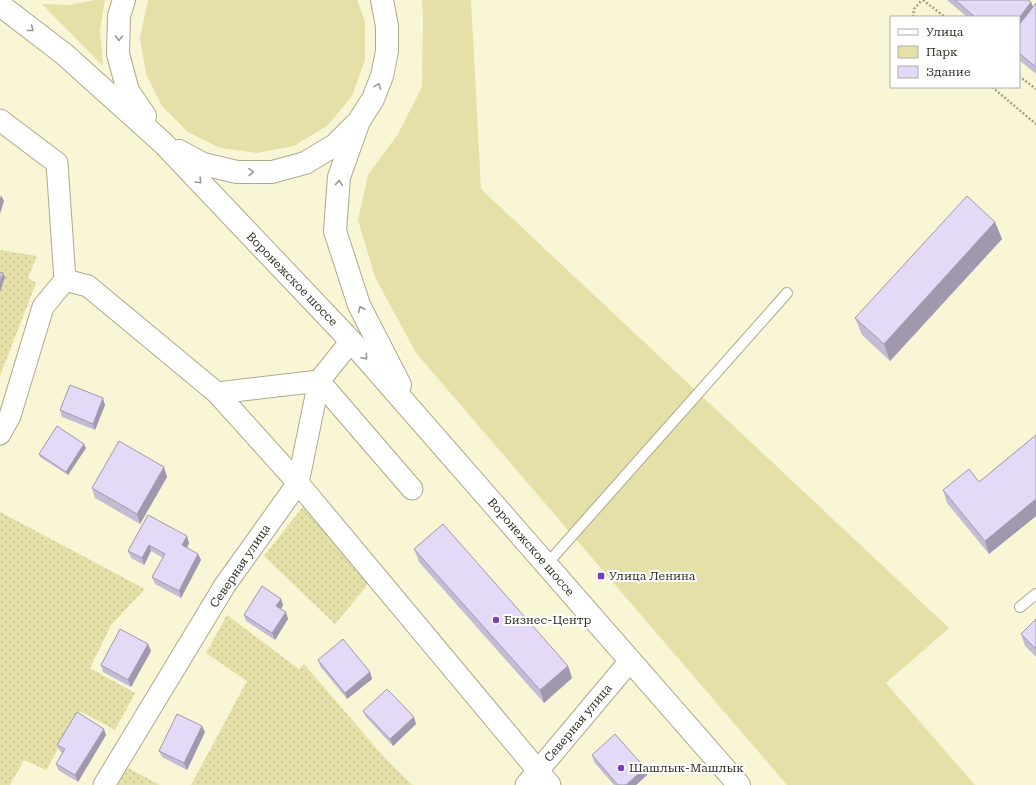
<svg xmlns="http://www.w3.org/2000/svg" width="1036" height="785" font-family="'Roboto Serif',serif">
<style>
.green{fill:#e5dfa8}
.garden{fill:url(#garden-dots)}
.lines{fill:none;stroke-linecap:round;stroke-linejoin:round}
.service-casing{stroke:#adaa8c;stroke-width:12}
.minor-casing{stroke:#adaa8c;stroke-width:23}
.secondary-casing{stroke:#adaa8c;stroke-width:24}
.path{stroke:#a5a28b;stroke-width:2.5;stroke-dasharray:2 2;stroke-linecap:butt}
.service{stroke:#fff;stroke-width:10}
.minor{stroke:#fff;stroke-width:21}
.secondary{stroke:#fff;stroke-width:22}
.wall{fill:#c4bbd5}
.shaded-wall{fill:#a099ae}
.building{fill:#e4daf8;stroke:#a099ae}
.oneway{stroke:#9a9892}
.poi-dot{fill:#7440b7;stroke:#fff;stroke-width:1.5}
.labels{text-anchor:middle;stroke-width:4;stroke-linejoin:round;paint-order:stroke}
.street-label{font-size:12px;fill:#343226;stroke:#fff}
.poi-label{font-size:12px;fill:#343226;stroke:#fff;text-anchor:start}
</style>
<defs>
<pattern id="garden-dots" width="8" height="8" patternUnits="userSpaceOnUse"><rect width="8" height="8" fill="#e5dfa8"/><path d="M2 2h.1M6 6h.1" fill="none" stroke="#c5c090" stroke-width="1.8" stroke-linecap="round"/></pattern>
</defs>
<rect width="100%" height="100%" fill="#f9f6d6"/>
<g class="green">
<path d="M95 0H105L100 30 103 66 42 4 69 5Z"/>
<path d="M148 0H357L365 21V60L352 96 327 126 294 146 257 153 220 148 188 132 162 106 146 74 140 38Z"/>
<path d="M422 0H471L481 189 949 628 886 683 975 785H787L416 353 375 277 358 220 368 175 398 134 422 87 423 17Z"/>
</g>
<g class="garden">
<path d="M0 250 37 256 28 278 36 283 0 376Z"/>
<path d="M305 504 371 578 365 588 335 624 264 556Z"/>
<path d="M0 512 145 589 111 625 90 668 135 693 115 730 80 711 46 770 24 760 10 785H0Z"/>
<path d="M227 615 299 669 304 664 384 757 412 785H191L247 681 206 653Z"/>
<path d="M128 768 160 785H117Z"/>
</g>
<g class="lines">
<g class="service-casing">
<g id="service">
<path d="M546 565 787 293"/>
<path d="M1020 607 1036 594"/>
</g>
</g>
<g class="minor-casing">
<g id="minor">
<path d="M0 120 57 163 65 280"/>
<path d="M217 393 298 483 550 785"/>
<path d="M0 434 10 416 43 307 65 280 88 286 217 393 319 381 412 489"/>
<path d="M104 785 225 585 298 483 319 381 351 341"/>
<path d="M526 785 630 661"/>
</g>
</g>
<g class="secondary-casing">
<g id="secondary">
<path d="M124 0 119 16 118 54 128 91 145 116"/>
<path d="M382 0 387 26V51L382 76 373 99 359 121 339 177 335 231 359 305 400 385"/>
<path d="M0 5 64 54 163 143 351 341 739 785"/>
<path d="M179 151 203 164 237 172H272L305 163 335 145 355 125"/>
</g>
</g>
<g class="path">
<path d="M923 0 945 17"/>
<path d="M913 17 914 9 922 0"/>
<path d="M1019 76 1036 89"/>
<path d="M992 87 1036 124"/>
</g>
<use href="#service" class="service"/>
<use href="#minor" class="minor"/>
<use href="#secondary" class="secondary"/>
</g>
<g class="wall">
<path d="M947 0H1028L1033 7 1036 3V74L1019 60V17H967Z"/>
<path d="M995 222 1002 239 890 361 862 335 855 318Z"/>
<path d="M105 405 95 430 62 417 60 410Z"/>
<path d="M1036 435V516L989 554 947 503 943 490 979 482Z"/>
<path d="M86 448 68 475 40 457 39 454Z"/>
<path d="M167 477 140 524 95 498 92 488Z"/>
<path d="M148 515 189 543 187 548 198 554 201 560 181 598 155 584 152 577 163 558 151 551 144 565 131 558 128 551Z"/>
<path d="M414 549 568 666 572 678 544 703 419 562Z"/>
<path d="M281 599 283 605 281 609 288 619 275 640 246 621 244 615Z"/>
<path d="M1036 619V657L1025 646 1021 634Z"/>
<path d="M148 644 151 651 131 687 103 672 101 665Z"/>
<path d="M318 660 370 672 372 679 347 699 320 666Z"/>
<path d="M363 711 416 724 393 746 366 717Z"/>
<path d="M205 732 187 770 162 757 159 751Z"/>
<path d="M106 735 78 782 58 770 56 764 62 753 60 751 57 745Z"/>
<path d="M592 755 645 768 647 775 636 785H614L594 762Z"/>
</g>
<g class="shaded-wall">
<path d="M1031 2 1035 12 1019 32V18Z"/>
<path d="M1 195 4 201 0 214V199Z"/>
<path d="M995 222 1002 239 890 361 884 344Z"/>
<path d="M3 273 5 277 0 292V284Z"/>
<path d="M103 398 105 405 95 430 93 424Z"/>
<path d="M84 444 86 448 68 475 66 472Z"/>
<path d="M164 467 167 477 140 524 137 514Z"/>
<path d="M1036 499V516L989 554 985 541Z"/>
<path d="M187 536 189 543 185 552 182 545Z"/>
<path d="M149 545 151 551 144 565 142 558Z"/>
<path d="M198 554 201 560 181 598 179 591Z"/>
<path d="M281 599 283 605 279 613 276 606Z"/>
<path d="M286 612 288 619 275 640 272 633Z"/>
<path d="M148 644 151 651 131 687 128 680Z"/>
<path d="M568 666 572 678 544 703 540 690Z"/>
<path d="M370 672 372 679 347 699 345 693Z"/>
<path d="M414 717 416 724 393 746 390 739Z"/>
<path d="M202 726 205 732 187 770 184 763Z"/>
<path d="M104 729 106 735 78 782 75 775Z"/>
<path d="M645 768 647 775 636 785H626Z"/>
</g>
<g class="building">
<path d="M955 0H1028L1031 2 1019 18V17H975Z"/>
<path d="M1036 3V67L1019 53V25Z"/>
<path d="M967 196 995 222 884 344 855 318Z"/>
<path d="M0 272 3 273 0 284Z"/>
<path d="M70 385 103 398 93 424 60 410Z"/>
<path d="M57 426 84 444 66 472 39 454Z"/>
<path d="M1036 435V499L985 541 943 490 969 469 979 482Z"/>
<path d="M119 441 164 467 137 514 92 488Z"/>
<path d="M148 515 187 536 182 545 198 554 179 591 152 577 165 554 149 545 142 558 128 551Z"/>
<path d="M443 524 568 666 540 690 414 549Z"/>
<path d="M262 586 281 599 276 606 286 612 272 633 244 615Z"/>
<path d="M1036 619V649L1021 634Z"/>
<path d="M120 629 148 644 128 680 101 665Z"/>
<path d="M343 639 370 672 345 693 318 660Z"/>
<path d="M387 689 414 717 390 739 363 711Z"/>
<path d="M77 712 104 729 75 775 56 764 65 749 57 745Z"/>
<path d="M177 714 202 726 184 763 159 751Z"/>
<path d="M615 734 645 768 626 785H618L592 755Z"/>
</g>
<defs><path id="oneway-chevron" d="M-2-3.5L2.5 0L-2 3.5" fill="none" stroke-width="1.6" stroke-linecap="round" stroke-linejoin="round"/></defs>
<g class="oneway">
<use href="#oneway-chevron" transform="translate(31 29) rotate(38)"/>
<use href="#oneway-chevron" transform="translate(119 38) rotate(91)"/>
<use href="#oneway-chevron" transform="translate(378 86) rotate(-69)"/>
<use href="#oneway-chevron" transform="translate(251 172) rotate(-1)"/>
<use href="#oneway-chevron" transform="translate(199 181) rotate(46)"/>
<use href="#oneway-chevron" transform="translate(339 183) rotate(-85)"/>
<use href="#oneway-chevron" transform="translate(361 309) rotate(-116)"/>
<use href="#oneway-chevron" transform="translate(365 357) rotate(49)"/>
</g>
<g class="poi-dot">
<rect x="597" y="572" width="8" height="8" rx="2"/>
<circle cx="496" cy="620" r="4"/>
<circle cx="621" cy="768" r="4"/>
</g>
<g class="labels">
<g class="street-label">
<text transform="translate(292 279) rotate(46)" y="4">Воронежское шоссе</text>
<text transform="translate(531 547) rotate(49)" y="4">Воронежское шоссе</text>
<text transform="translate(240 566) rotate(-56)" y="4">Северная улица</text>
<text transform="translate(578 723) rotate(-50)" y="4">Северная улица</text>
</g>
<g class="poi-label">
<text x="609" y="580">Улица Ленина</text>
<text x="504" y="624">Бизнес-Центр</text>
<text x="629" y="772">Шашлык-Машлык</text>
</g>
</g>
<rect x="890" y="16" width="130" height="72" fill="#ffffff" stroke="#aeada8"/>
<rect x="898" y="29" width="20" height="6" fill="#ffffff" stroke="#aeada8"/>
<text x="926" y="36" font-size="12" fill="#343226">Улица</text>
<rect x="898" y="46" width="20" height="12" fill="#e5dfa8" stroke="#aeada8"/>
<text x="926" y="56" font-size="12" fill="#343226">Парк</text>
<rect x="898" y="66" width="20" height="12" fill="#e4daf8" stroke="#aeada8"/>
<text x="926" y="76" font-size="12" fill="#343226">Здание</text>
</svg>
